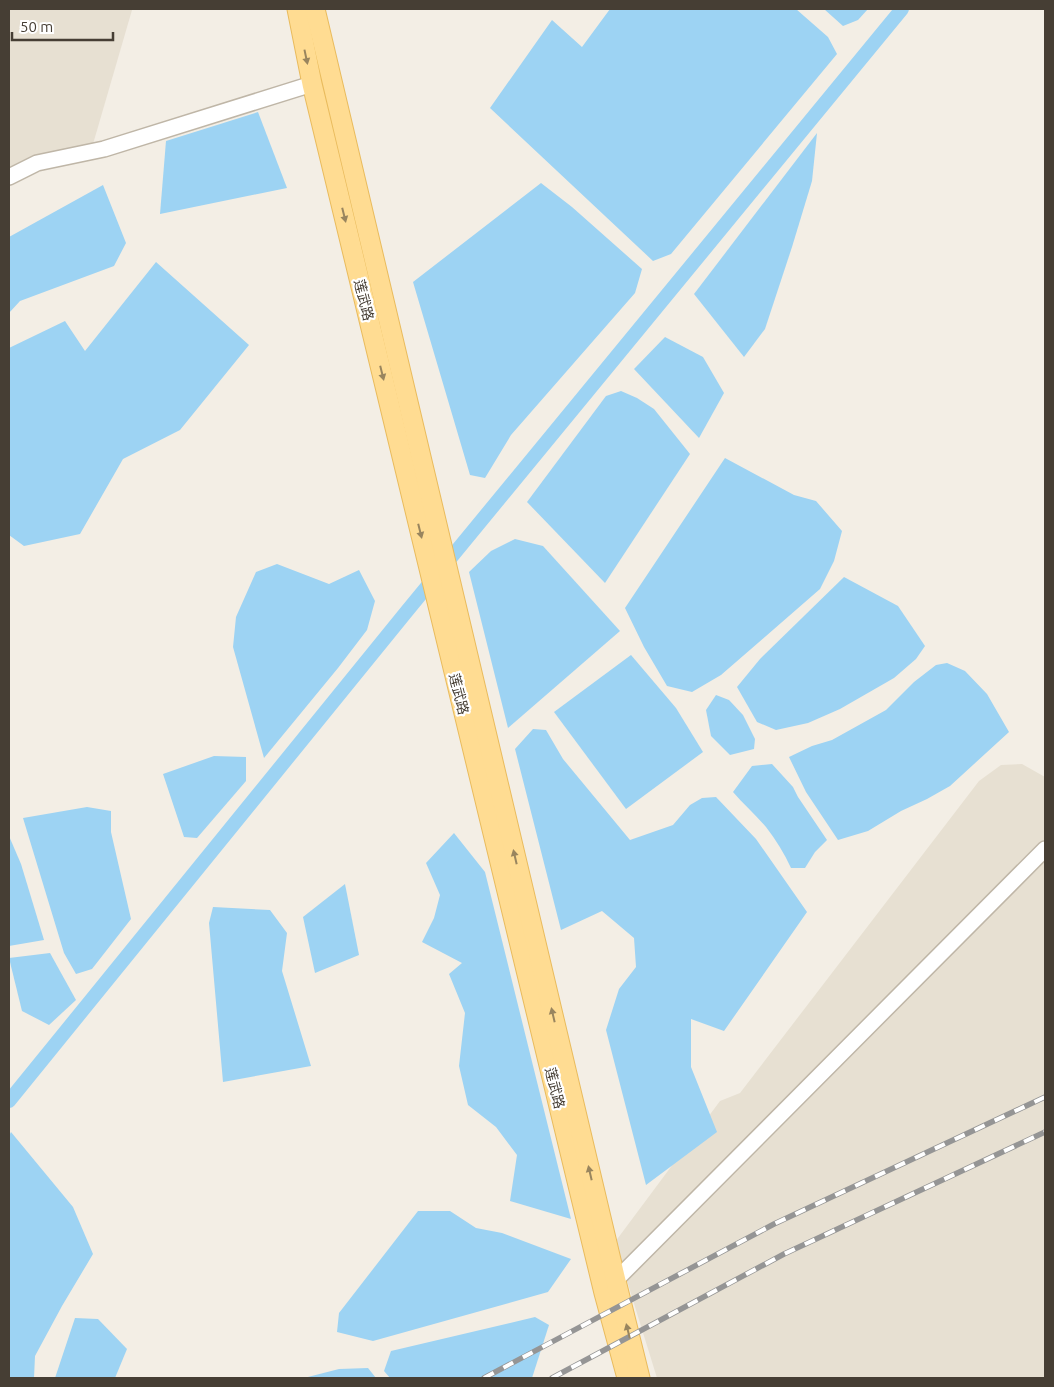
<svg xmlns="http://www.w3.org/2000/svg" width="1054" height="1387" font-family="Ubuntu,'Noto Sans SC',sans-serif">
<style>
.residential{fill:#e7e0d2}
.water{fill:#9dd3f3}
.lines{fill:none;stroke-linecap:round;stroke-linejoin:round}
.canal{stroke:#9dd3f3;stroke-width:14}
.minor-casing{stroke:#bfb6a7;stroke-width:18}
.major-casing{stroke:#e9bb5d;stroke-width:21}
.minor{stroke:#fff;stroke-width:15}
.major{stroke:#ffdc92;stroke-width:19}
.rail-casing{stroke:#959595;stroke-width:5.5}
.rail{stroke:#fff;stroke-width:4;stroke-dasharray:11;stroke-linecap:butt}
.oneway{fill:#99855e}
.labels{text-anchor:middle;stroke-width:4.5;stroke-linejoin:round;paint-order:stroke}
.street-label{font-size:14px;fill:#463e34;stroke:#fff}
</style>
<rect width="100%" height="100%" fill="#f3eee5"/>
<g class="residential">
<path d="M9 9H131L132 10 93 144 9 176Z"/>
<path d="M1022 764 1045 777V1378H657L615 1242 720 1101 740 1093 979 781 1001 765Z"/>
</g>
<g class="water">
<path d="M610 9H796L828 37 837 54 671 254 653 261 490 108 552 20 582 47Z"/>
<path d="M824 9H868L858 20 843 26Z"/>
<path d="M258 112 287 188 160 214 166 141Z"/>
<path d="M817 133 812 181 792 247 765 329 744 357 694 294Z"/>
<path d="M541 183 572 207 642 269 635 293 511 435 485 478 470 475 413 282Z"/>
<path d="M103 185 126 243 114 266 20 301 9 313V237Z"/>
<path d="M156 262 249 345 180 430 123 459 80 534 24 546 9 535V348L65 321 85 351Z"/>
<path d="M665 337 703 357 724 393 699 438 634 369Z"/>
<path d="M621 391 637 398 654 409 690 454 605 583 527 502 606 396Z"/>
<path d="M725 458 794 495 816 501 842 531 834 561 820 589 721 675 692 692 667 686 644 647 625 608Z"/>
<path d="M515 539 543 546 620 631 508 728 469 572 491 551Z"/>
<path d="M277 564 329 584 359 570 375 601 367 630 338 668 264 758 233 647 236 617 256 572Z"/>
<path d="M844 577 898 606 925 646 916 659 894 678 840 709 808 723 776 730 757 722 737 687 760 659Z"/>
<path d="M631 655 676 708 703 752 626 809 554 712Z"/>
<path d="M947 663 965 671 987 694 1009 732 950 786 927 799 901 811 868 831 838 840 806 792 789 757 812 746 832 740 886 710 914 682 936 665Z"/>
<path d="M716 695 729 700 743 715 755 739 754 749 730 755 711 736 706 710Z"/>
<path d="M533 729 546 730 563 759 630 840 673 825 690 805 702 798 716 797 756 839 807 912 724 1031 691 1019V1067L717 1132 646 1185 606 1030 619 989 636 967 634 938 602 911 561 930 515 749Z"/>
<path d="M214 756 246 757V781L197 838 184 837 163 774Z"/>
<path d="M772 764 793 787 798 797 827 840 815 852 805 868H791C784 853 776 840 766 827 756 815 743 804 733 792L752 766Z"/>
<path d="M87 807 111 811V832L131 919 92 969 76 974 64 953 23 818Z"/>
<path d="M454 833 485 872 571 1219 510 1201 517 1155 496 1127 468 1105 459 1066 465 1013 449 974 462 963 422 942 434 918 440 895 426 863Z"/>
<path d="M9 836 21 864 44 940 9 946Z"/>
<path d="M345 884 359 955 315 973 303 917Z"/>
<path d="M213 907 270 910 287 933 282 971 311 1066 223 1082 209 923Z"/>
<path d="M50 953 76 1000 49 1025 22 1011 9 958Z"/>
<path d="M11 1132 73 1207 93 1254 62 1306 35 1356 34 1378H9V1136Z"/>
<path d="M418 1211H450L476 1228 502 1233 571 1259 548 1292 373 1341 337 1332 339 1313Z"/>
<path d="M535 1317 549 1325 532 1378H390L384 1371 391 1351Z"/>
<path d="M75 1318 98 1319 127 1349 115 1378H55Z"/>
<path d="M368 1368 376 1378H304L339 1369Z"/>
</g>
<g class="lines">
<path class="canal" d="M9 1101 407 611 902 9"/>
<g class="minor-casing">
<g id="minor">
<path d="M9 177 37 163 104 149 312 84"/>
<path d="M610 1286 1045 849"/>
</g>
</g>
<g class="major-casing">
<g id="major">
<path d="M297 9 312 84 604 1293 627 1378"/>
<path d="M315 9 616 1281 640 1378"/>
</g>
</g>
<use href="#minor" class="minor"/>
<use href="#major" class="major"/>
<g class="rail-casing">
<g id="rail">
<path d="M484 1378 774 1224 1045 1097"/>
<path d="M552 1378 784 1254 1045 1132"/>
</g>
</g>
<use href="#rail" class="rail"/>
</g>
<defs><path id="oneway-solid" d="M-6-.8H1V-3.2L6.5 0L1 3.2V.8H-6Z" transform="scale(1.25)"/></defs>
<g class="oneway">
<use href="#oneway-solid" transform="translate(306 57) rotate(78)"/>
<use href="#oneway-solid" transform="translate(344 215) rotate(76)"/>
<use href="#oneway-solid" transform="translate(382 373) rotate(76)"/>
<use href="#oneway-solid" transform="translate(420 531) rotate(76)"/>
<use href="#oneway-solid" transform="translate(515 857) rotate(-103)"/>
<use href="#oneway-solid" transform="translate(553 1015) rotate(-103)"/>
<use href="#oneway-solid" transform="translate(590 1173) rotate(-103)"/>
<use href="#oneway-solid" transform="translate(628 1331) rotate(-104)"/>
</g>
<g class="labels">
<g class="street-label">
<text transform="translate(364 300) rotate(76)" y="5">莲武路</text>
<text transform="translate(459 694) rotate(76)" y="5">莲武路</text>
<text transform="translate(555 1088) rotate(76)" y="5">莲武路</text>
</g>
</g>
<rect width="1054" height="1387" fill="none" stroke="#463e34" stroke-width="20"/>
<path d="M12 32v8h101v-8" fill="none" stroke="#463e34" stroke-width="2.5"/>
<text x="20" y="32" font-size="15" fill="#463e34" stroke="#ffffff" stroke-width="4" paint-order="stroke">50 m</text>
</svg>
